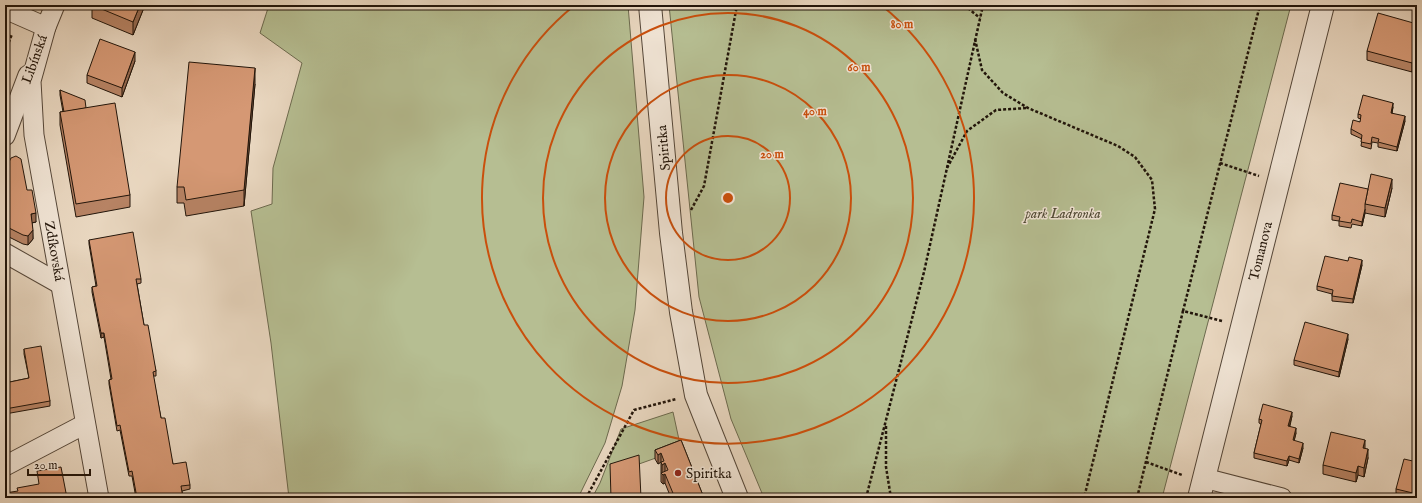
<svg xmlns="http://www.w3.org/2000/svg" width="1422" height="503" font-family="'IM FELL English',serif">
<style>
.green{fill:#b6be92;stroke:#6c6a4e}
.lines{fill:none;stroke-linecap:round;stroke-linejoin:round}
.minor-casing{stroke:#544638;stroke-width:21}
.tertiary-casing{stroke:#544638;stroke-width:24}
.path{stroke:#22150a;stroke-width:2.5;stroke-dasharray:3 2;stroke-linecap:butt}
.minor{stroke:#f1e5d6;stroke-width:19}
.tertiary{stroke:#f1e5d6;stroke-width:22}
.wall{fill:#b78364;stroke:#22150a}
.shaded-wall{fill:#956a51;stroke:#22150a}
.building{fill:#d59874;stroke:#22150a}
.ring{fill:none;stroke:#ca4f0c;stroke-width:2}
.poi-dot{fill:#8f2418;stroke:#f1e5d6;stroke-width:1.5}
.labels{text-anchor:middle;stroke-width:3;stroke-linejoin:round;paint-order:stroke}
.street-label{font-size:14px;fill:#22150a;stroke:#f1e5d6}
.park-label{font-size:14px;font-style:italic;fill:#4e4833;stroke:#f1e5d6}
.poi-label{font-size:14px;fill:#22150a;stroke:#f1e5d6;text-anchor:start}
.centre{fill:#ca4f0c;stroke:#f1e5d6;stroke-width:2}
.ring-label{font-size:12px;text-anchor:middle;font-weight:bold;fill:#ca4f0c;stroke:#f1e5d6;stroke-width:3;stroke-linejoin:round;paint-order:stroke}
</style>
<rect width="100%" height="100%" fill="#e9d7c0"/>
<filter id="stains"><feTurbulence type="fractalNoise" baseFrequency=".005" numOctaves="4"/><feColorMatrix values="0 0 0 0 .2 0 0 0 0 .09 0 0 0 0 .02 0 0 0 .5 -.17"/></filter>
<radialGradient id="worn" r=".72"><stop offset=".6" stop-color="#630" stop-opacity="0"/><stop offset="1" stop-color="#630" stop-opacity=".3"/></radialGradient>
<g class="green">
<path d="M269 5H628L644 197 635 310 622 386 605 443 578 498H289L271 343 251 211 272 204 273 168 302 63 260 33Z"/>
<path d="M669 5H1291L1162 498H764L731 419 699 297Z"/>
<path d="M673 412 681 449 639 464 611 498H592L600 483 621 429Z"/>
</g>
<g class="lines">
<g class="minor-casing">
<g id="minor">
<path d="M55 5 46 27 31 81 34 135 99 498"/>
<path d="M5 9 46 27"/>
<path d="M5 136 28 75"/>
<path d="M5 253 60 284"/>
<path d="M5 466 85 424"/>
<path d="M1204 478 1282 498"/>
</g>
</g>
<g class="tertiary-casing">
<g id="tertiary">
<path d="M650 5 671 233 681 312 696 395 737 498"/>
<path d="M1199 498 1323 5"/>
</g>
</g>
<g class="path">
<path d="M964 5 980 18"/>
<path d="M975 39 982 70 1003 93 1028 108 1118 146 1135 157 1152 180 1155 209 1084 498"/>
<path d="M5 52 12 34"/>
<path d="M1220 163 1259 176"/>
<path d="M947 168 967 131 996 110 1027 108"/>
<path d="M691 210 704 186 737 5"/>
<path d="M1222 321 1183 311 1260 5"/>
<path d="M886 426V467L891 498"/>
<path d="M1146 462 1182 475"/>
<path d="M586 498 634 410 676 399"/>
<path d="M866 498 924 272 983 5"/>
<path d="M1137 498 1183 311"/>
</g>
<use href="#minor" class="minor"/>
<use href="#tertiary" class="tertiary"/>
</g>
<g class="wall">
<path d="M92 5H145L133 35 92 18Z"/>
<path d="M1417 24V54L1412 72 1367 60V51Z"/>
<path d="M135 61 122 97 87 83V75Z"/>
<path d="M255 84 244 206 186 216 184 203H177V187Z"/>
<path d="M60 90 86 108 130 195V207L76 217 60 125V112H63L60 95Z"/>
<path d="M1393 107 1392 113 1405 121 1397 151 1378 147V143L1372 142 1371 149 1361 146 1362 139 1351 134V129L1360 122 1361 119 1358 118V114Z"/>
<path d="M5 170 27 190 36 222 32 223 33 239 28 245 23 244 5 235Z"/>
<path d="M1392 188 1385 217 1365 213 1362 226 1352 224 1351 228 1339 226V221L1332 220V215L1368 189Z"/>
<path d="M89 240 141 279V283L137 284 144 325 156 371V376H153L161 418 173 464 190 485V489L182 491 183 498H136L132 476H129L120 430 117 431 109 384V380L111 379 104 337 101 338 92 292V287L96 286 89 244Z"/>
<path d="M1362 265 1353 303 1332 301V294L1317 290V286Z"/>
<path d="M1348 339 1339 377 1294 365V360Z"/>
<path d="M24 349 50 401V406L5 414V383L29 378 24 354Z"/>
<path d="M5 415 7 425V429L5 430Z"/>
<path d="M1292 416 1290 426 1296 433 1294 441 1303 448 1299 463 1289 460 1287 466 1254 458V453L1261 424 1259 423V419Z"/>
<path d="M681 440 704 498H671L665 483 663 484 661 482V462L658 464 655 459V450Z"/>
<path d="M1365 449 1368 458 1364 477 1358 475 1356 482 1323 474V465Z"/>
<path d="M1417 462V498H1413L1396 493V489Z"/>
</g>
<g class="shaded-wall">
<path d="M140 5H145L133 35V22Z"/>
<path d="M1417 45V54L1412 72V63Z"/>
<path d="M135 52V61L122 97V88Z"/>
<path d="M255 68V84L244 206V190Z"/>
<path d="M1393 103V107L1391 118V113Z"/>
<path d="M1405 116V121L1397 151V147Z"/>
<path d="M1392 179V188L1385 217V208Z"/>
<path d="M1365 209V213L1362 226V222Z"/>
<path d="M36 213V222L31 223V214Z"/>
<path d="M33 230V239L28 245V236Z"/>
<path d="M1362 260V265L1353 303V299Z"/>
<path d="M101 333H104V337L101 338Z"/>
<path d="M1348 334V339L1339 377V372Z"/>
<path d="M1292 412V416L1288 431V426Z"/>
<path d="M1296 428V433L1293 445V440Z"/>
<path d="M1365 440V449L1363 448Z"/>
<path d="M1303 443V448L1299 463V459Z"/>
<path d="M1368 449V458L1364 477V468Z"/>
<path d="M661 453V462L658 464V455Z"/>
<path d="M1289 456V460L1287 466V461Z"/>
<path d="M665 463V472L662 474V465Z"/>
<path d="M1358 466V475L1356 482V473Z"/>
<path d="M665 474V483L663 484V475Z"/>
</g>
<g class="building">
<path d="M92 5H140L133 22Z"/>
<path d="M1378 13 1417 24V45L1412 63 1367 51Z"/>
<path d="M100 39 135 52 122 88 87 75Z"/>
<path d="M189 62 255 68 244 190 186 200 184 187H177Z"/>
<path d="M60 90 85 100 86 108 64 112Z"/>
<path d="M1363 95 1393 103 1391 113 1405 116 1397 147 1378 142 1379 139 1372 137 1371 144 1361 142 1362 135 1351 129 1353 120 1360 122 1361 115 1358 114Z"/>
<path d="M115 103 130 195 76 204 60 112Z"/>
<path d="M16 156 21 159 27 190H32L36 213 31 214 33 230 28 236 23 235 5 226V170L11 158Z"/>
<path d="M1371 174 1392 179 1385 208 1365 204Z"/>
<path d="M1340 183 1368 189 1365 204V209L1362 222 1352 219 1351 223 1339 221 1340 217 1332 215Z"/>
<path d="M133 232 141 279H136L144 325H148L156 371 153 372 161 418H165L173 464 186 462 190 485 181 486 183 498H137L132 471 129 472 120 425 117 426 109 380 112 379 104 333H101L92 287 97 286 89 240Z"/>
<path d="M1325 256 1348 261 1349 257 1362 260 1353 299 1332 296 1333 290 1317 286Z"/>
<path d="M1305 322 1348 334 1339 372 1294 360Z"/>
<path d="M41 346 50 401 5 409V383L29 378 24 349Z"/>
<path d="M1263 404 1292 412 1288 426 1296 428 1293 440 1303 443 1299 459 1289 456 1287 461 1254 453 1262 420 1259 419Z"/>
<path d="M5 415 7 425H5Z"/>
<path d="M1331 432 1365 440 1363 448 1368 449 1364 468 1358 466 1356 473 1323 465Z"/>
<path d="M681 440 704 498H675L665 474 663 475 661 473 668 470 665 463 662 465 661 462 664 461 661 453 658 455 655 450Z"/>
<path d="M639 455 641 498H611L610 464Z"/>
<path d="M1404 459 1417 462V494L1396 489Z"/>
<path d="M61 467 67 498H5V493L18 491 17 488 39 484 37 471Z"/>
</g>
<g class="ring">
<circle cx="728" cy="198" r="62"/>
<circle cx="728" cy="198" r="123"/>
<circle cx="728" cy="198" r="185"/>
<path d="M881 5A246 246 0 1 1 575 5"/>
</g>
<circle class="poi-dot" cx="678" cy="473" r="4"/>
<g class="labels">
<g class="street-label">
<text transform="translate(34 59) rotate(-70)" y="5">Libínská</text>
<text transform="translate(663 148) rotate(-95)" y="5">Spiritka</text>
<text transform="translate(55 251) rotate(80)" y="5">Zdíkovská</text>
<text transform="translate(1260 251) rotate(-76)" y="5">Tomanova</text>
</g>
<g class="park-label">
<text x="1063" y="218">park Ladronka</text>
</g>
<g class="poi-label">
<text x="686" y="478">Spiritka</text>
</g>
</g>
<circle cx="728" cy="198" r="6" class="centre"/>
<g class="ring-label">
<text x="902" y="28">80 m</text>
<text x="859" y="71">60 m</text>
<text x="815" y="115">40 m</text>
<text x="772" y="158">20 m</text>
</g>
<rect width="1422" height="503" fill="none" stroke="#e9d7c0" stroke-width="20"/>
<rect x="6" y="6" width="1410" height="491" fill="none" stroke="#22150a" stroke-width="2"/>
<rect x="10" y="10" width="1402" height="483" fill="none" stroke="#22150a"/>
<path d="M28 469v6h62v-6" fill="none" stroke="#22150a" stroke-width="2"/>
<text x="34" y="469" font-size="12" fill="#22150a" stroke="#f1e5d6" stroke-width="3" paint-order="stroke">20 m</text>
<rect width="100%" height="100%" filter="url(#stains)"/>
<rect width="100%" height="100%" fill="url(#worn)"/>
</svg>
